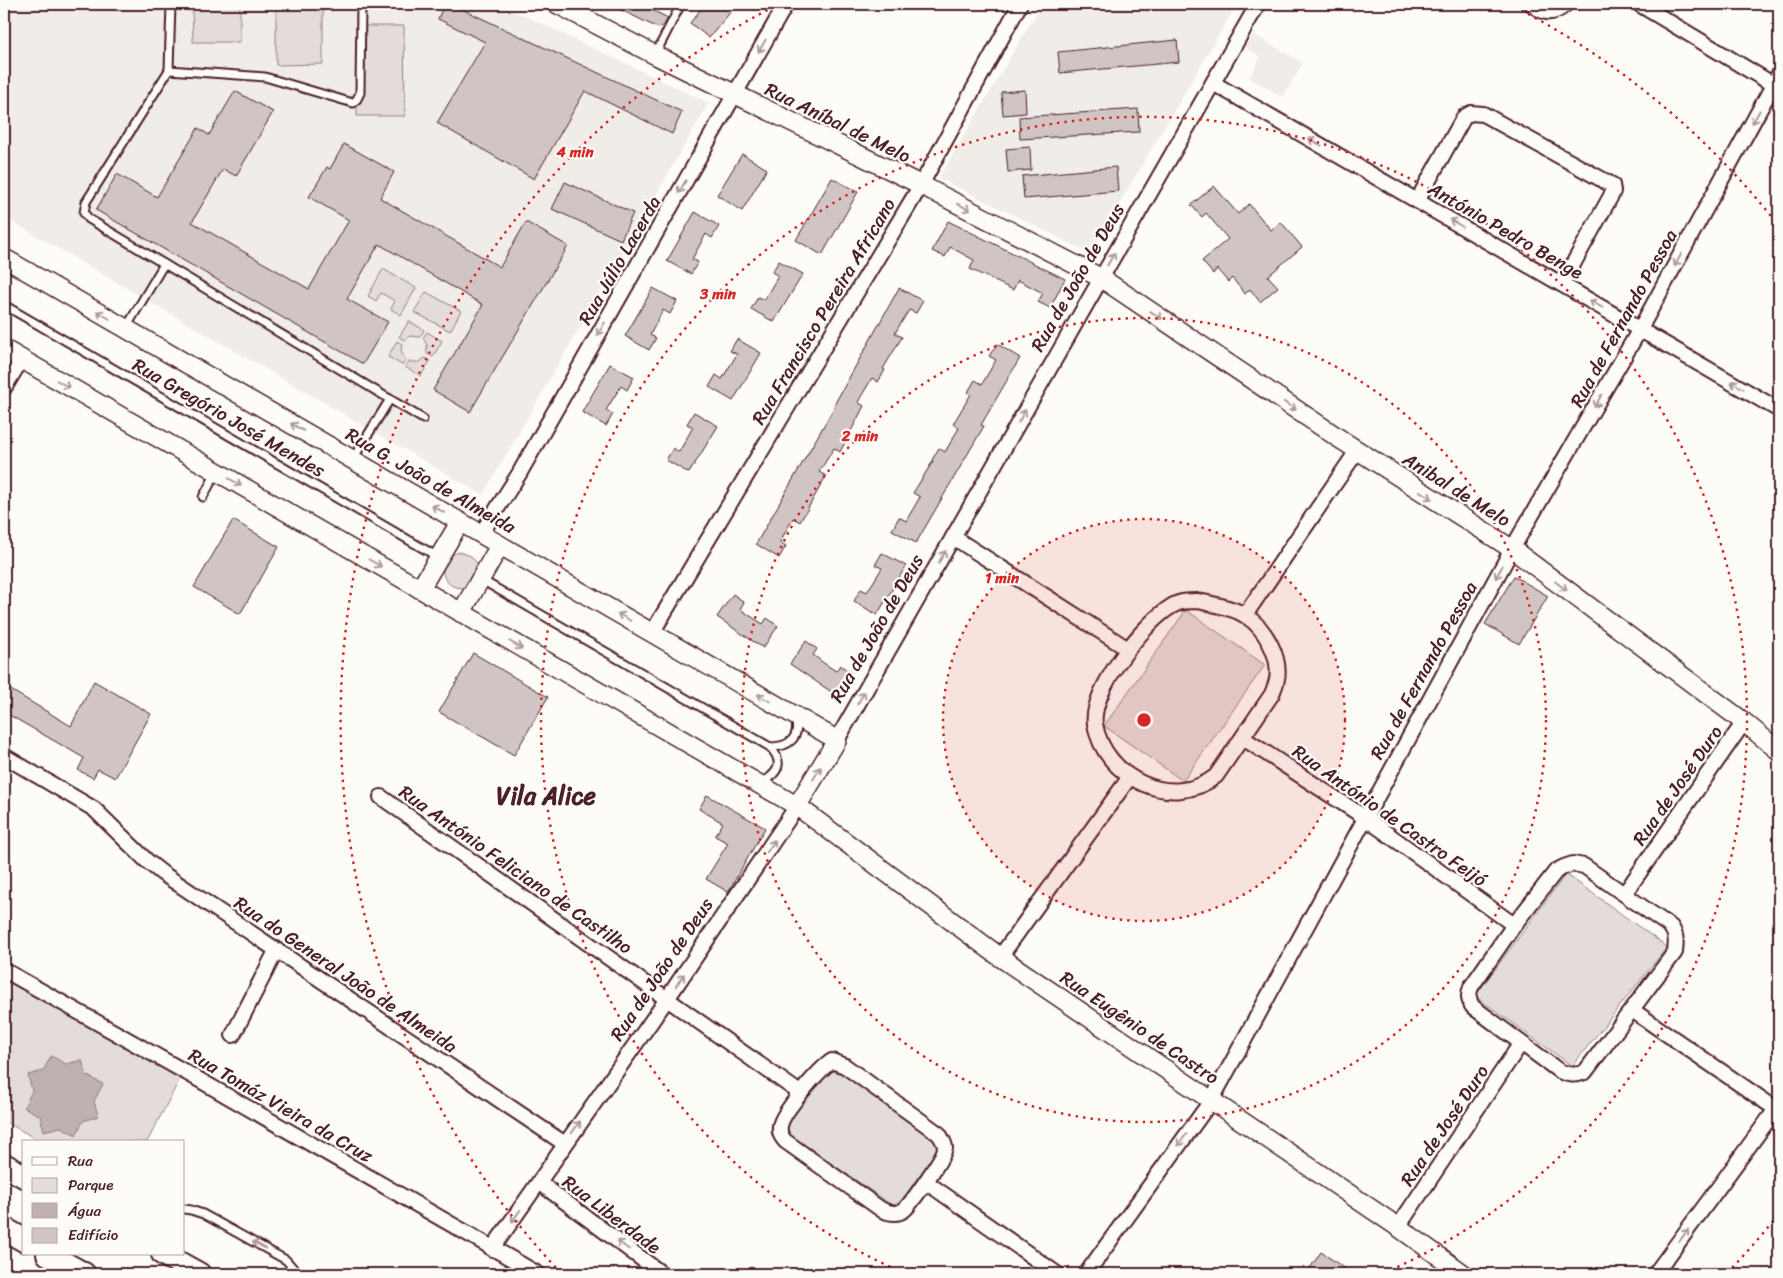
<svg xmlns="http://www.w3.org/2000/svg" width="1783" height="1278" font-family="Sriracha,sans-serif">
<style>
.built{fill:#f0ece8}
.green{fill:#e3dcda;stroke:#967e82}
.water{fill:#c0b1b1;stroke:#91777b}
.building{fill:#d0c5c4;stroke:#4a1f2b}
.lines{fill:none;stroke-linecap:round;stroke-linejoin:round}
.service-casing{stroke:#4a1f2b;stroke-width:11}
.minor-casing{stroke:#4a1f2b;stroke-width:18}
.tertiary-casing{stroke:#4a1f2b;stroke-width:21}
.trunk-casing{stroke:#4a1f2b;stroke-width:26}
.service{stroke:#fdfcf7;stroke-width:7}
.minor{stroke:#fdfcf7;stroke-width:14}
.tertiary{stroke:#fdfcf7;stroke-width:18}
.trunk{stroke:#fdfcf7;stroke-width:22}
.oneway{stroke:#ac999b}
.ring{fill:none;stroke:#d62828;stroke-width:2.5;stroke-dasharray:2.5 5}
.labels{text-anchor:middle;stroke-width:4.5;stroke-linejoin:round;paint-order:stroke}
.street-label{font-size:19px;fill:#4a1f2b;stroke:#fdfcf7}
.district-label{font-size:24px;font-weight:bold;fill:#4a1f2b;stroke:#fdfcf7}
.centre{fill:#d62828;stroke:#fdfcf7;stroke-width:2.5}
.ring-label{font-size:15px;text-anchor:middle;font-weight:bold;fill:#d62828;stroke:#fdfcf7;stroke-width:4.5;stroke-linejoin:round;paint-order:stroke}
</style>
<rect width="100%" height="100%" fill="#fdfcf7"/>
<filter id="ink" filterUnits="userSpaceOnUse"><feTurbulence type="fractalNoise" baseFrequency=".02" numOctaves="2"/><feDisplacementMap in="SourceGraphic" scale="10" xChannelSelector="R" yChannelSelector="G"/><feConvolveMatrix kernelMatrix="1 2 1 2 8 2 1 2 1" color-interpolation-filters="sRGB"/></filter>
<g filter="url(#ink)">
<g class="built">
<path d="M4 4H500L709 103 483 495 4 217Z"/>
<path d="M1042 4H1237L1090 253 939 178Z"/>
<path d="M1253 34 1303 63 1283 97 1249 78 1261 57 1245 47Z"/>
</g>
<g class="green">
<path d="M192 4H240V42H193Z"/>
<path d="M276 4H323V64L276 65Z"/>
<path d="M357 26H404L405 116H357Z"/>
<path d="M383 269 416 288 401 315 391 309 395 301 381 293 376 301 368 296Z"/>
<path d="M426 292 461 311 450 331 414 312Z"/>
<path d="M409 321 424 330 420 337 410 336 404 340 399 337Z"/>
<path d="M427 332 442 341 433 357 427 354V345L423 338Z"/>
<path d="M397 341 402 344 401 352 406 360 402 365 388 357Z"/>
<path d="M425 358 430 361 421 376 405 367 408 362H419Z"/>
<path d="M460 552 471 556 478 565 470 586C441 596 432 558 460 552Z"/>
<path d="M1186 610 1265 665 1183 781 1104 726Z"/>
<path d="M1566 874 1667 947 1572 1066 1475 996Z"/>
<path d="M4 979 182 1075 147 1142H42L4 1121Z"/>
<path d="M832 1063 942 1144 896 1208 783 1130Z"/>
</g>
<path class="water" d="M51 1056 66 1064 82 1060 86 1075 103 1084 94 1101 98 1116 83 1121 76 1135 61 1127 44 1131 40 1116 24 1107 32 1091 28 1075 43 1071Z"/>
<g class="building">
<path d="M444 4H451L682 112 672 134 585 91 534 179 437 123 485 42 438 19Z"/>
<path d="M609 4H652L650 9 668 18 664 25 658 28Z"/>
<path d="M705 4H737L709 38 690 23Z"/>
<path d="M1177 40 1179 62 1060 73 1058 52Z"/>
<path d="M1025 90 1026 113 1003 115 1001 92Z"/>
<path d="M235 91 273 112 236 176 223 169 192 222 309 289 349 220 309 197 327 167 330 169 344 144 394 172 380 198 500 267 526 222 568 246 470 412 433 390 483 305 379 244 347 299 388 322 363 364 96 210 117 174 157 197 198 128 209 135Z"/>
<path d="M1138 109 1139 132 1020 139 1019 117Z"/>
<path d="M1030 147 1031 170 1008 172 1006 149Z"/>
<path d="M742 154 767 169 742 211 717 195Z"/>
<path d="M1116 167 1118 191 1024 199 1022 176Z"/>
<path d="M832 178 858 192 822 255 796 240Z"/>
<path d="M565 182 633 213 621 240 552 209Z"/>
<path d="M1214 186 1238 214 1249 204 1271 230 1281 222 1302 247 1268 276 1278 287 1260 302 1250 289 1245 294 1232 278 1228 282 1217 269 1213 274 1202 261 1228 239 1206 213 1202 217 1191 205Z"/>
<path d="M695 212 719 226 712 238 706 234 692 259 698 262 691 274 667 261Z"/>
<path d="M948 221 1065 279 1050 308 1038 302 1043 293 1018 280 1013 290 970 269 974 260 950 247 945 257 932 251Z"/>
<path d="M779 261 803 274 774 322 751 309 758 297 764 300 778 276 772 272Z"/>
<path d="M653 288 677 301 670 314 663 310 650 335 656 338 649 350 625 336Z"/>
<path d="M899 288 923 301 916 313 909 310 895 333 902 337 883 369 885 370 878 382 872 378 858 402 864 406 840 452 834 448 819 472 826 476 807 510 800 522 793 518 780 542 786 546 779 558 756 544 835 406 834 405Z"/>
<path d="M737 339 761 353 733 401 709 387 716 375 722 379 737 354 730 351Z"/>
<path d="M997 344 1020 358 981 425 984 426 916 543 892 530 899 517 906 521 920 497 913 493 933 461 932 460 939 448 945 452 959 428 953 424 971 394 968 392 975 380 982 384 996 360 989 356Z"/>
<path d="M610 364 634 377 627 390 621 386 606 410 613 414 606 426 582 412Z"/>
<path d="M694 412 718 426 689 473 666 460 673 448 679 452 693 427 687 424Z"/>
<path d="M233 520 279 547 240 614 194 587Z"/>
<path d="M882 553 906 566 877 615 854 601 861 589 867 592 882 568 875 565Z"/>
<path d="M1514 576 1548 596 1519 644 1485 624Z"/>
<path d="M733 594 744 602 740 609 752 617 763 624 767 618 778 626 763 648 717 617Z"/>
<path d="M806 641 817 649 813 655 825 664 836 671 840 665 851 673 836 695 790 664Z"/>
<path d="M473 653 548 697 514 755 439 712Z"/>
<path d="M94 681 151 714 115 778 98 769 93 778 78 770 84 758 4 712V686L71 726Z"/>
<path d="M707 795 765 828 728 892 706 879 728 843 715 836 723 823 699 809Z"/>
<path d="M1321 1252 1353 1274H1306Z"/>
</g>
<g class="lines">
<g class="service-casing">
<g id="service">
<path d="M171 4 169 70 86 202 84 213 89 219 423 419"/>
<path d="M655 55 681 4"/>
<path d="M169 70 265 77 353 103 357 99 360 93 361 4"/>
<path d="M4 305 438 557"/>
<path d="M126 328 164 264"/>
<path d="M353 459 390 399"/>
<path d="M203 497 216 473"/>
<path d="M480 579 770 747C785 763 778 774 761 783"/>
<path d="M770 747C789 747 801 738 795 718"/>
<path d="M184 1209 191 1210 203 1214 286 1260 293 1268 295 1274"/>
</g>
</g>
<g class="minor-casing">
<g id="minor">
<path d="M1532 4C1544 14 1553 16 1566 4"/>
<path d="M1639 4 1779 88"/>
<path d="M1213 83 1779 410"/>
<path d="M1417 201 1464 117 1471 113 1483 114 1612 185 1613 191 1612 194 1562 284"/>
<path d="M4 388 21 360"/>
<path d="M481 534 519 474 786 4"/>
<path d="M953 537 1128 649"/>
<path d="M1198 601C1212 604 1235 608 1246 616 1265 628 1281 657 1277 679 1276 684 1274 689 1272 694L1216 776C1172 811 1104 778 1095 724 1090 691 1144 622 1172 606 1180 601 1189 601 1198 601Z"/>
<path d="M1245 615 1357 451"/>
<path d="M652 633 921 185 1020 4"/>
<path d="M1243 738 1364 817 1514 925"/>
<path d="M837 740 1258 4"/>
<path d="M4 756 94 809 147 861 162 873 565 1144"/>
<path d="M381 797 800 1093"/>
<path d="M1573 864 1584 866 1671 927C1677 936 1676 942 1675 952L1585 1072C1575 1076 1569 1075 1559 1071L1473 1007C1468 1000 1468 995 1471 987L1514 925 1556 871 1564 867Z"/>
<path d="M1625 893 1744 722"/>
<path d="M1000 957 1129 778"/>
<path d="M4 970 203 1082 538 1274"/>
<path d="M1632 1010 1776 1109"/>
<path d="M233 1035 276 951"/>
<path d="M832 1061 845 1066 939 1134C942 1139 945 1143 945 1148 944 1157 911 1204 904 1210 897 1215 889 1213 882 1210L785 1141C781 1136 779 1133 780 1126 782 1113 819 1069 832 1061Z"/>
<path d="M926 1182 1057 1274"/>
<path d="M540 1183 662 1274"/>
<path d="M1398 1227 1521 1043"/>
<path d="M492 1249 667 999 797 806"/>
<path d="M1086 1274 1211 1101 1512 549 1640 329 1779 74"/>
<path d="M1655 1274 1779 1105"/>
</g>
</g>
<g class="tertiary-casing">
<g id="tertiary">
<path d="M557 4 655 55 921 185 1101 278 1343 441 1512 549 1744 722 1779 751"/>
<path d="M4 258 837 740 797 806"/>
<path d="M4 349 797 806 1000 957 1398 1227 1464 1274"/>
<path d="M420 589 460 522"/>
<path d="M461 613 500 545"/>
</g>
</g>
<g class="trunk-casing">
<g id="trunk">
<path d="M4 1165 24 1176"/>
<path d="M4 1229 24 1240"/>
<path d="M48 1254 84 1274"/>
<path d="M163 1254 199 1274"/>
</g>
</g>
<use href="#service" class="service"/>
<use href="#minor" class="minor"/>
<use href="#tertiary" class="tertiary"/>
<use href="#trunk" class="trunk"/>
</g>
<defs><path id="oneway-shaft" d="M-6 0H5M1.5-3L5.5 0L1.5 3" fill="none" stroke-width="1.6" stroke-linecap="round" stroke-linejoin="round" transform="scale(1.25)"/></defs>
<g class="oneway">
<use href="#oneway-shaft" transform="translate(762 46) rotate(120)"/>
<use href="#oneway-shaft" transform="translate(1756 117) rotate(119)"/>
<use href="#oneway-shaft" transform="translate(1315 142) rotate(-150)"/>
<use href="#oneway-shaft" transform="translate(682 187) rotate(120)"/>
<use href="#oneway-shaft" transform="translate(964 207) rotate(27)"/>
<use href="#oneway-shaft" transform="translate(1456 223) rotate(-150)"/>
<use href="#oneway-shaft" transform="translate(1111 259) rotate(-60)"/>
<use href="#oneway-shaft" transform="translate(1678 260) rotate(119)"/>
<use href="#oneway-shaft" transform="translate(1596 304) rotate(-150)"/>
<use href="#oneway-shaft" transform="translate(103 315) rotate(-150)"/>
<use href="#oneway-shaft" transform="translate(1156 315) rotate(34)"/>
<use href="#oneway-shaft" transform="translate(601 329) rotate(120)"/>
<use href="#oneway-shaft" transform="translate(63 384) rotate(30)"/>
<use href="#oneway-shaft" transform="translate(1737 385) rotate(-150)"/>
<use href="#oneway-shaft" transform="translate(1598 401) rotate(120)"/>
<use href="#oneway-shaft" transform="translate(1290 406) rotate(34)"/>
<use href="#oneway-shaft" transform="translate(1022 416) rotate(-60)"/>
<use href="#oneway-shaft" transform="translate(297 427) rotate(-150)"/>
<use href="#oneway-shaft" transform="translate(235 482) rotate(30)"/>
<use href="#oneway-shaft" transform="translate(1426 495) rotate(32)"/>
<use href="#oneway-shaft" transform="translate(438 509) rotate(-150)"/>
<use href="#oneway-shaft" transform="translate(942 557) rotate(-60)"/>
<use href="#oneway-shaft" transform="translate(375 563) rotate(30)"/>
<use href="#oneway-shaft" transform="translate(1499 572) rotate(119)"/>
<use href="#oneway-shaft" transform="translate(1561 586) rotate(37)"/>
<use href="#oneway-shaft" transform="translate(624 617) rotate(-150)"/>
<use href="#oneway-shaft" transform="translate(516 645) rotate(30)"/>
<use href="#oneway-shaft" transform="translate(764 698) rotate(-150)"/>
<use href="#oneway-shaft" transform="translate(861 698) rotate(-60)"/>
<use href="#oneway-shaft" transform="translate(817 773) rotate(-59)"/>
<use href="#oneway-shaft" transform="translate(771 846) rotate(-56)"/>
<use href="#oneway-shaft" transform="translate(680 980) rotate(-56)"/>
<use href="#oneway-shaft" transform="translate(576 1127) rotate(-55)"/>
<use href="#oneway-shaft" transform="translate(1182 1140) rotate(126)"/>
<use href="#oneway-shaft" transform="translate(516 1216) rotate(126)"/>
<use href="#oneway-shaft" transform="translate(1684 1235) rotate(-54)"/>
<use href="#oneway-shaft" transform="translate(259 1245) rotate(-151)"/>
<use href="#oneway-shaft" transform="translate(623 1245) rotate(-143)"/>
</g>
</g>
<circle cx="1144" cy="720" r="201" fill="#d62828" fill-opacity=".12"/>
<g class="ring">
<circle cx="1144" cy="720" r="201"/>
<circle cx="1144" cy="720" r="402"/>
<path d="M904 1273A603 603 0 1 1 1384 1273"/>
<path d="M1778 1215A804 804 0 0 1 1727 1273M561 1273A804 804 0 0 1 773 7M1515 7A804 804 0 0 1 1778 225"/>
</g>
<g class="labels">
<g class="street-label">
<text transform="translate(838 122) rotate(26)" y="7">Rua Aníbal de Melo</text>
<text transform="translate(1506 230) rotate(30)" y="7">António Pedro Benge</text>
<text transform="translate(619 260) rotate(-60)" y="7">Rua Júlio Lacerda</text>
<text transform="translate(1077 277) rotate(-60)" y="7">Rua de João de Deus</text>
<text transform="translate(823 311) rotate(-59)" y="7">Rua Francisco Pereira Africano</text>
<text transform="translate(1623 318) rotate(-61)" y="7">Rua de Fernando Pessoa</text>
<text transform="translate(229 417) rotate(30)" y="7">Rua Gregório José Mendes</text>
<text transform="translate(431 480) rotate(30)" y="7">Rua G. João de Almeida</text>
<text transform="translate(1457 489) rotate(32)" y="7">Anibal de Melo</text>
<text transform="translate(876 628) rotate(-60)" y="7">Rua de João de Deus</text>
<text transform="translate(1423 670) rotate(-61)" y="7">Rua de Fernando Pessoa</text>
<text transform="translate(1677 785) rotate(-55)" y="7">Rua de José Duro</text>
<text transform="translate(1390 815) rotate(35)" y="7">Rua António de Castro Feijó</text>
<text transform="translate(516 869) rotate(35)" y="7">Rua António Feliciano de Castilho</text>
<text transform="translate(661 969) rotate(-56)" y="7">Rua de João de Deus</text>
<text transform="translate(346 974) rotate(34)" y="7">Rua do General João de Almeida</text>
<text transform="translate(1140 1027) rotate(34)" y="7">Rua Eugênio de Castro</text>
<text transform="translate(281 1105) rotate(30)" y="7">Rua Tomáz Vieira da Cruz</text>
<text transform="translate(1444 1125) rotate(-56)" y="7">Rua de José Duro</text>
<text transform="translate(612 1214) rotate(37)" y="7">Rua Liberdade</text>
</g>
<g class="district-label">
<text x="546" y="804">Vila Alice</text>
</g>
</g>
<circle cx="1144" cy="720" r="8" class="centre"/>
<g class="ring-label">
<text x="575" y="157">4 min</text>
<text x="718" y="299">3 min</text>
<text x="860" y="441">2 min</text>
<text x="1002" y="583">1 min</text>
</g>
<rect width="1783" height="1278" fill="none" stroke="#fdfcf7" stroke-width="20"/>
<rect x="10" y="10" width="1763" height="1258" fill="none" stroke="#4a1f2b" stroke-width="2" filter="url(#ink)"/>
<rect x="22" y="1140" width="162" height="115" fill="#fdfcf7" stroke="#b5a4a5"/>
<rect x="32" y="1157" width="25" height="8" fill="#fdfcf7" stroke="#b5a4a5"/>
<text x="68" y="1166" font-size="15" fill="#4a1f2b">Rua</text>
<rect x="32" y="1178" width="25" height="15" fill="#e3dcda" stroke="#b5a4a5"/>
<text x="68" y="1190" font-size="15" fill="#4a1f2b">Parque</text>
<rect x="32" y="1203" width="25" height="15" fill="#c0b1b1" stroke="#b5a4a5"/>
<text x="68" y="1216" font-size="15" fill="#4a1f2b">Água</text>
<rect x="32" y="1228" width="25" height="15" fill="#d0c5c4" stroke="#b5a4a5"/>
<text x="68" y="1240" font-size="15" fill="#4a1f2b">Edifício</text>
</svg>
